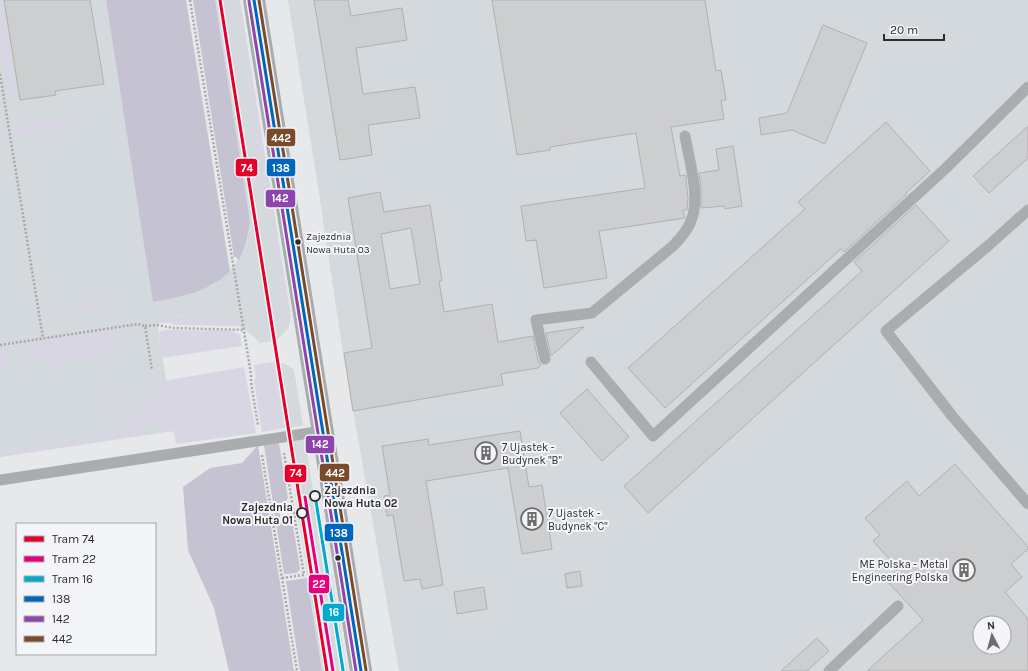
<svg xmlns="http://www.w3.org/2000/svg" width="1028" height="671" font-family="Karla,sans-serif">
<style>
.built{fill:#d4d9dd;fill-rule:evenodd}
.green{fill:#d9d6e3}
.forest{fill:#c5c2d2}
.building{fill:#cdcecf;stroke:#b0b0b1;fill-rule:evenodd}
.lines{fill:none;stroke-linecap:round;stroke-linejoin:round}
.path{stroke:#a6a8a9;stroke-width:2.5;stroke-dasharray:2 2;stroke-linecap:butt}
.lane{stroke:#aaadb0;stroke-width:11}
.secondary{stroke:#a8acaf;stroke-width:22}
.bus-1-casing{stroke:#f3f5f8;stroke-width:6}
.bus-2-casing{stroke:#f3f5f8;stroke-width:6}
.bus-3-casing{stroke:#f3f5f8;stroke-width:6}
.bus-1{stroke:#0065bd;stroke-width:3}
.bus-2{stroke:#8e44ad;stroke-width:3}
.bus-3{stroke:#7a4b2a;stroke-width:3}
.tram-1-casing{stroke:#f3f5f8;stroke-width:6}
.tram-2-casing{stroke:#f3f5f8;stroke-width:6}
.tram-3-casing{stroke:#f3f5f8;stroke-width:6}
.tram-1{stroke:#e4002b;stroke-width:3}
.tram-2{stroke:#e5007d;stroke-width:3}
.tram-3{stroke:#00a9ce;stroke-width:3}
.bus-dot{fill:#2d2d2e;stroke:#f3f5f8;stroke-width:1.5}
.stop-dot{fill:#f3f5f8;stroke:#2d2d2e;stroke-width:2}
.labels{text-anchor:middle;stroke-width:4;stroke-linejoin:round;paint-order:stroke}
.bus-label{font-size:10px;fill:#2d2d2e;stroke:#f3f5f8;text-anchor:start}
.poi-label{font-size:11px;fill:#2d2d2e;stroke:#f3f5f8;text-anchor:start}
.stop-label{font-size:11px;font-weight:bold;fill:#2d2d2e;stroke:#f3f5f8;text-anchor:start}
.line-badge{stroke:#f3f5f8;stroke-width:1.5}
.badge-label{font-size:11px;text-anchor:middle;font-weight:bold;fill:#fff}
</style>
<rect width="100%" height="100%" fill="#e7e8e9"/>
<g class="built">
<path d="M0 0H106L154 301 175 298 195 292 213 285 230 271 242 254 247 242 250 221 215 0H236L288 328 282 335 278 339 272 341 260 343 255 338 243 328 228 321 216 318 201 316H181L174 317 170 323H157L174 431 0 457Z"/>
<path d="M288 0H1028V671H399L343 353 319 193ZM980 623H1004V647H980Z"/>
<path d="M272 362 282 363 288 365 294 370 303 425 302 426 284 428 276 378Z"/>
<path d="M305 440 326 575H328L343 671H322L287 441Z"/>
</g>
<g class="green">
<path d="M0 0H1L17 94 13 99 8 94 0 41Z"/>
<path d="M236 0H240L291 317 290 323 288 328Z"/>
<path d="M67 119 70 120V123L63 127 12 135 11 127Z"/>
<path d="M90 304 96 303 101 305 83 311 43 317 42 312 48 310Z"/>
<path d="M187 316C205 316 222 317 238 325V326L174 325 170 323 174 317Z"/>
<path d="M118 329C120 344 113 353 99 358L48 365C37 362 28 355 27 343Z"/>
<path d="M164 330 232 331 240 335 242 346 162 358 159 332Z"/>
<path d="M8 347C9 356 7 363 0 369V348Z"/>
<path d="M272 362 276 378 284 428 262 432 254 381 256 378 254 365Z"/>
<path d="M244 367 256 433 176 444 174 431 166 432 165 421 141 425 142 435 0 457V453L116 434C133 424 140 403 153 390 156 386 159 383 163 381Z"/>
<path d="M120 387 122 394 112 410 106 414 100 416Z"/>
<path d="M332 574 347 671H343L328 575Z"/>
</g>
<g class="forest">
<path d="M106 0H186L230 271C209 292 181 297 153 302Z"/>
<path d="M193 0H215L250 221C248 237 246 247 238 261L237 257H234Z"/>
<path d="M279 443 288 498 285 502 278 503 281 523 288 522 293 526 300 569 297 573 284 574 264 445Z"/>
<path d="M258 445 294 671H229L214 608 188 550 183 487 210 468 242 463Z"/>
<path d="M307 578 322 671H300L286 581Z"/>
</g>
<g class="building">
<path d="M4 0H90L104 84 55 91 56 95 20 100Z"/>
<path d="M314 0H348L351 16 402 8 407 40 356 48 363 94 415 87 420 118 368 125 372 155 340 160Z"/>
<path d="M492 0H705L716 71 721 70 726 100H721L724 119 671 127 680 176 686 175V178L688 199 687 210H683L685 218 599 231 607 278 544 288 536 240 526 241 521 206 645 188 636 133 550 147V150L517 155Z"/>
<path d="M823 25 867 43 825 144 792 130 761 135 759 118 787 113Z"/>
<path d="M886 122 930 171 906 193 907 194 844 252 841 249 665 408 628 368 805 209 798 202Z"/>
<path d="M1028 126V158L989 193 973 176Z"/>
<path d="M733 146 742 206 725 209 724 206 701 208V188L699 173 719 170 716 149Z"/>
<path d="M380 192 384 212 430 205 442 281H439L444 312 492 304 498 342 533 336 538 361 541 365 538 368 501 374 503 385 353 411 344 353 372 348 348 198ZM411 228 420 284 390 289 381 234Z"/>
<path d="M916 205 949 241 648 513 624 486 862 271 854 262Z"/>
<path d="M584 327 551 356 546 333Z"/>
<path d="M587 389 629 437 602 461 560 413Z"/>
<path d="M520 431 529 487 542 485 552 549 522 554 508 468 426 481 443 585 422 589 420 579 404 581 393 515 387 516 384 496 390 495 382 446 428 439 429 445Z"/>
<path d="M955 464 1028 547V549L1011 564 1022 577 1005 592 1028 619V671H867L923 620 886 580 898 569 873 541 880 535 865 518 907 481 919 496ZM980 623H1004V647H980Z"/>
<path d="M580 571 582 586 567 588 565 574Z"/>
<path d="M484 587 487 609 457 614 454 592Z"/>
<path d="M817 638 829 651 807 671H781Z"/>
</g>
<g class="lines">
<g class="path">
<path d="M190 0 251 374V382L258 426"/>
<path d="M0 74 43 338"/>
<path d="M145 326 157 325 174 328 244 330"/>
<path d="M0 345 138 324 145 326 152 370"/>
<path d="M262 455 297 671"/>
<path d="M282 578 304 575 284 453"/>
</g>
<g class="lane">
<path d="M1028 210 989 245 886 331 953 417 1028 504"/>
<path d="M545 359 536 320 592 313 673 246C681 238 689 229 692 218 700 196 689 159 685 136"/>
<path d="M591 362 653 436 945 169 1028 87"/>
<path d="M0 480 323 431"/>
<path d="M829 671 898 606"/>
</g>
<path class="secondary" d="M254 0 361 671"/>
<g class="bus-1-casing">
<path id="bus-1" d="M254 0 361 671"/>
</g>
<g class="bus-2-casing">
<path id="bus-2" d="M249 1 356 671"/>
</g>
<g class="bus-3-casing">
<path id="bus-3" d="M259 0 366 670"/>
</g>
<use href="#bus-1" class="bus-1"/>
<use href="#bus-2" class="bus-2"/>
<use href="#bus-3" class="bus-3"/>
<g class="tram-1-casing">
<path id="tram-1" d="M220 0 327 671"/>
</g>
<g class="tram-2-casing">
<path id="tram-2" d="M305 497 333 671"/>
</g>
<g class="tram-3-casing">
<path id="tram-3" d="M315 495 343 670"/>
</g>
<use href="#tram-1" class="tram-1"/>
<use href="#tram-2" class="tram-2"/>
<use href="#tram-3" class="tram-3"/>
</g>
<defs>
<g id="building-ring" transform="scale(1.15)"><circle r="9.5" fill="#f3f5f8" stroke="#6e6e6f" stroke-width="1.5"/><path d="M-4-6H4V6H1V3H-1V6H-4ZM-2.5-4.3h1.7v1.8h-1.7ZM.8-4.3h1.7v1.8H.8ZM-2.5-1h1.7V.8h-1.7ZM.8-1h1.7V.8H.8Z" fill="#6e6e6f"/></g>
</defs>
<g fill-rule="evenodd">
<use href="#building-ring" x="486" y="453"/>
<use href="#building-ring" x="532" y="519"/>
<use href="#building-ring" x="964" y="570"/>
</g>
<g class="bus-dot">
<circle cx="298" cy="242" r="3.5"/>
<circle cx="338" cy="558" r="3.5"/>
</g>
<g class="stop-dot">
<circle cx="315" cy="496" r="5"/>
<circle cx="302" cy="513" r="5"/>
</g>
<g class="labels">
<g class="bus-label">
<text x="306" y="240">Zajezdnia<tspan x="306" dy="13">Nowa Huta 03</tspan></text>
</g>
<g class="poi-label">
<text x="502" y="451">7 Ujastek -<tspan x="502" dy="13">Budynek "B"</tspan></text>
<text x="548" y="517">7 Ujastek -<tspan x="548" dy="13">Budynek "C"</tspan></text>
<text x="948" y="568" text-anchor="end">ME Polska - Metal<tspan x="948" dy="13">Engineering Polska</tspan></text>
</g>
<g class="stop-label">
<text x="324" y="494">Zajezdnia<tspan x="324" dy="13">Nowa Huta 02</tspan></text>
<text x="293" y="511" text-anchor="end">Zajezdnia<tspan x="293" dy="13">Nowa Huta 01</tspan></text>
</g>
</g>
<g class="line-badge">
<rect x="266" y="128" width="30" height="19" rx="4" fill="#7a4b2a"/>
<rect x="235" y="158" width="23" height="19" rx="4" fill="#e4002b"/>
<rect x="266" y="158" width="30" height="19" rx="4" fill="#0065bd"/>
<rect x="265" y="189" width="31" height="19" rx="4" fill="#8e44ad"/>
<rect x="305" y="435" width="30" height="19" rx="4" fill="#8e44ad"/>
<rect x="319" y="463" width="31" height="19" rx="4" fill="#7a4b2a"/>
<rect x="284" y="464" width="23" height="19" rx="4" fill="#e4002b"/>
<rect x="324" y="523" width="30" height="19" rx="4" fill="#0065bd"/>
<rect x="308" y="574" width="22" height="20" rx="4" fill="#e5007d"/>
<rect x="322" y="603" width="23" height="19" rx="4" fill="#00a9ce"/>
</g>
<g class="badge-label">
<text x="281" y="142">442</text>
<text x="247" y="172">74</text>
<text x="281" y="172">138</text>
<text x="280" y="202">142</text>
<text x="320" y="448">142</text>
<text x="335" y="477">442</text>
<text x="296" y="477">74</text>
<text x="339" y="537">138</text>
<text x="319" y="588">22</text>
<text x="334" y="616">16</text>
</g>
<rect x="16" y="523" width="140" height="132" fill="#f3f5f8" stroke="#a4a5a7"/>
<rect x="24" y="536" width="20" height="6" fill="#e4002b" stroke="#a4a5a7"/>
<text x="52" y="543" font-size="12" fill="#2d2d2e">Tram 74</text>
<rect x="24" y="556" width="20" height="6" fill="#e5007d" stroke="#a4a5a7"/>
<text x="52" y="563" font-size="12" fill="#2d2d2e">Tram 22</text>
<rect x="24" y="576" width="20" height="6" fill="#00a9ce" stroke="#a4a5a7"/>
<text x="52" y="583" font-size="12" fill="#2d2d2e">Tram 16</text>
<rect x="24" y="596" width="20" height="6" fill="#0065bd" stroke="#a4a5a7"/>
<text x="52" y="603" font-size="12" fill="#2d2d2e">138</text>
<rect x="24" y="616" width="20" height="6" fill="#8e44ad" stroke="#a4a5a7"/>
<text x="52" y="623" font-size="12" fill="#2d2d2e">142</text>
<rect x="24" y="636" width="20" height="6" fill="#7a4b2a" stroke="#a4a5a7"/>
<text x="52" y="643" font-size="12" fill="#2d2d2e">442</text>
<g transform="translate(992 635) rotate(354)"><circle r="19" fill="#f3f5f8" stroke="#a4a5a7"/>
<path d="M0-3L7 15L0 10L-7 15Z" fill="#6e6e6f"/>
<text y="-6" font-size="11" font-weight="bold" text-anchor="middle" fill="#2d2d2e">N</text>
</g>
<path d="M884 34v6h60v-6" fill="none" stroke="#2d2d2e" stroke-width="2"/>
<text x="890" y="34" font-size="12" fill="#2d2d2e" stroke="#f3f5f8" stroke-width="3" paint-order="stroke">20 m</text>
</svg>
